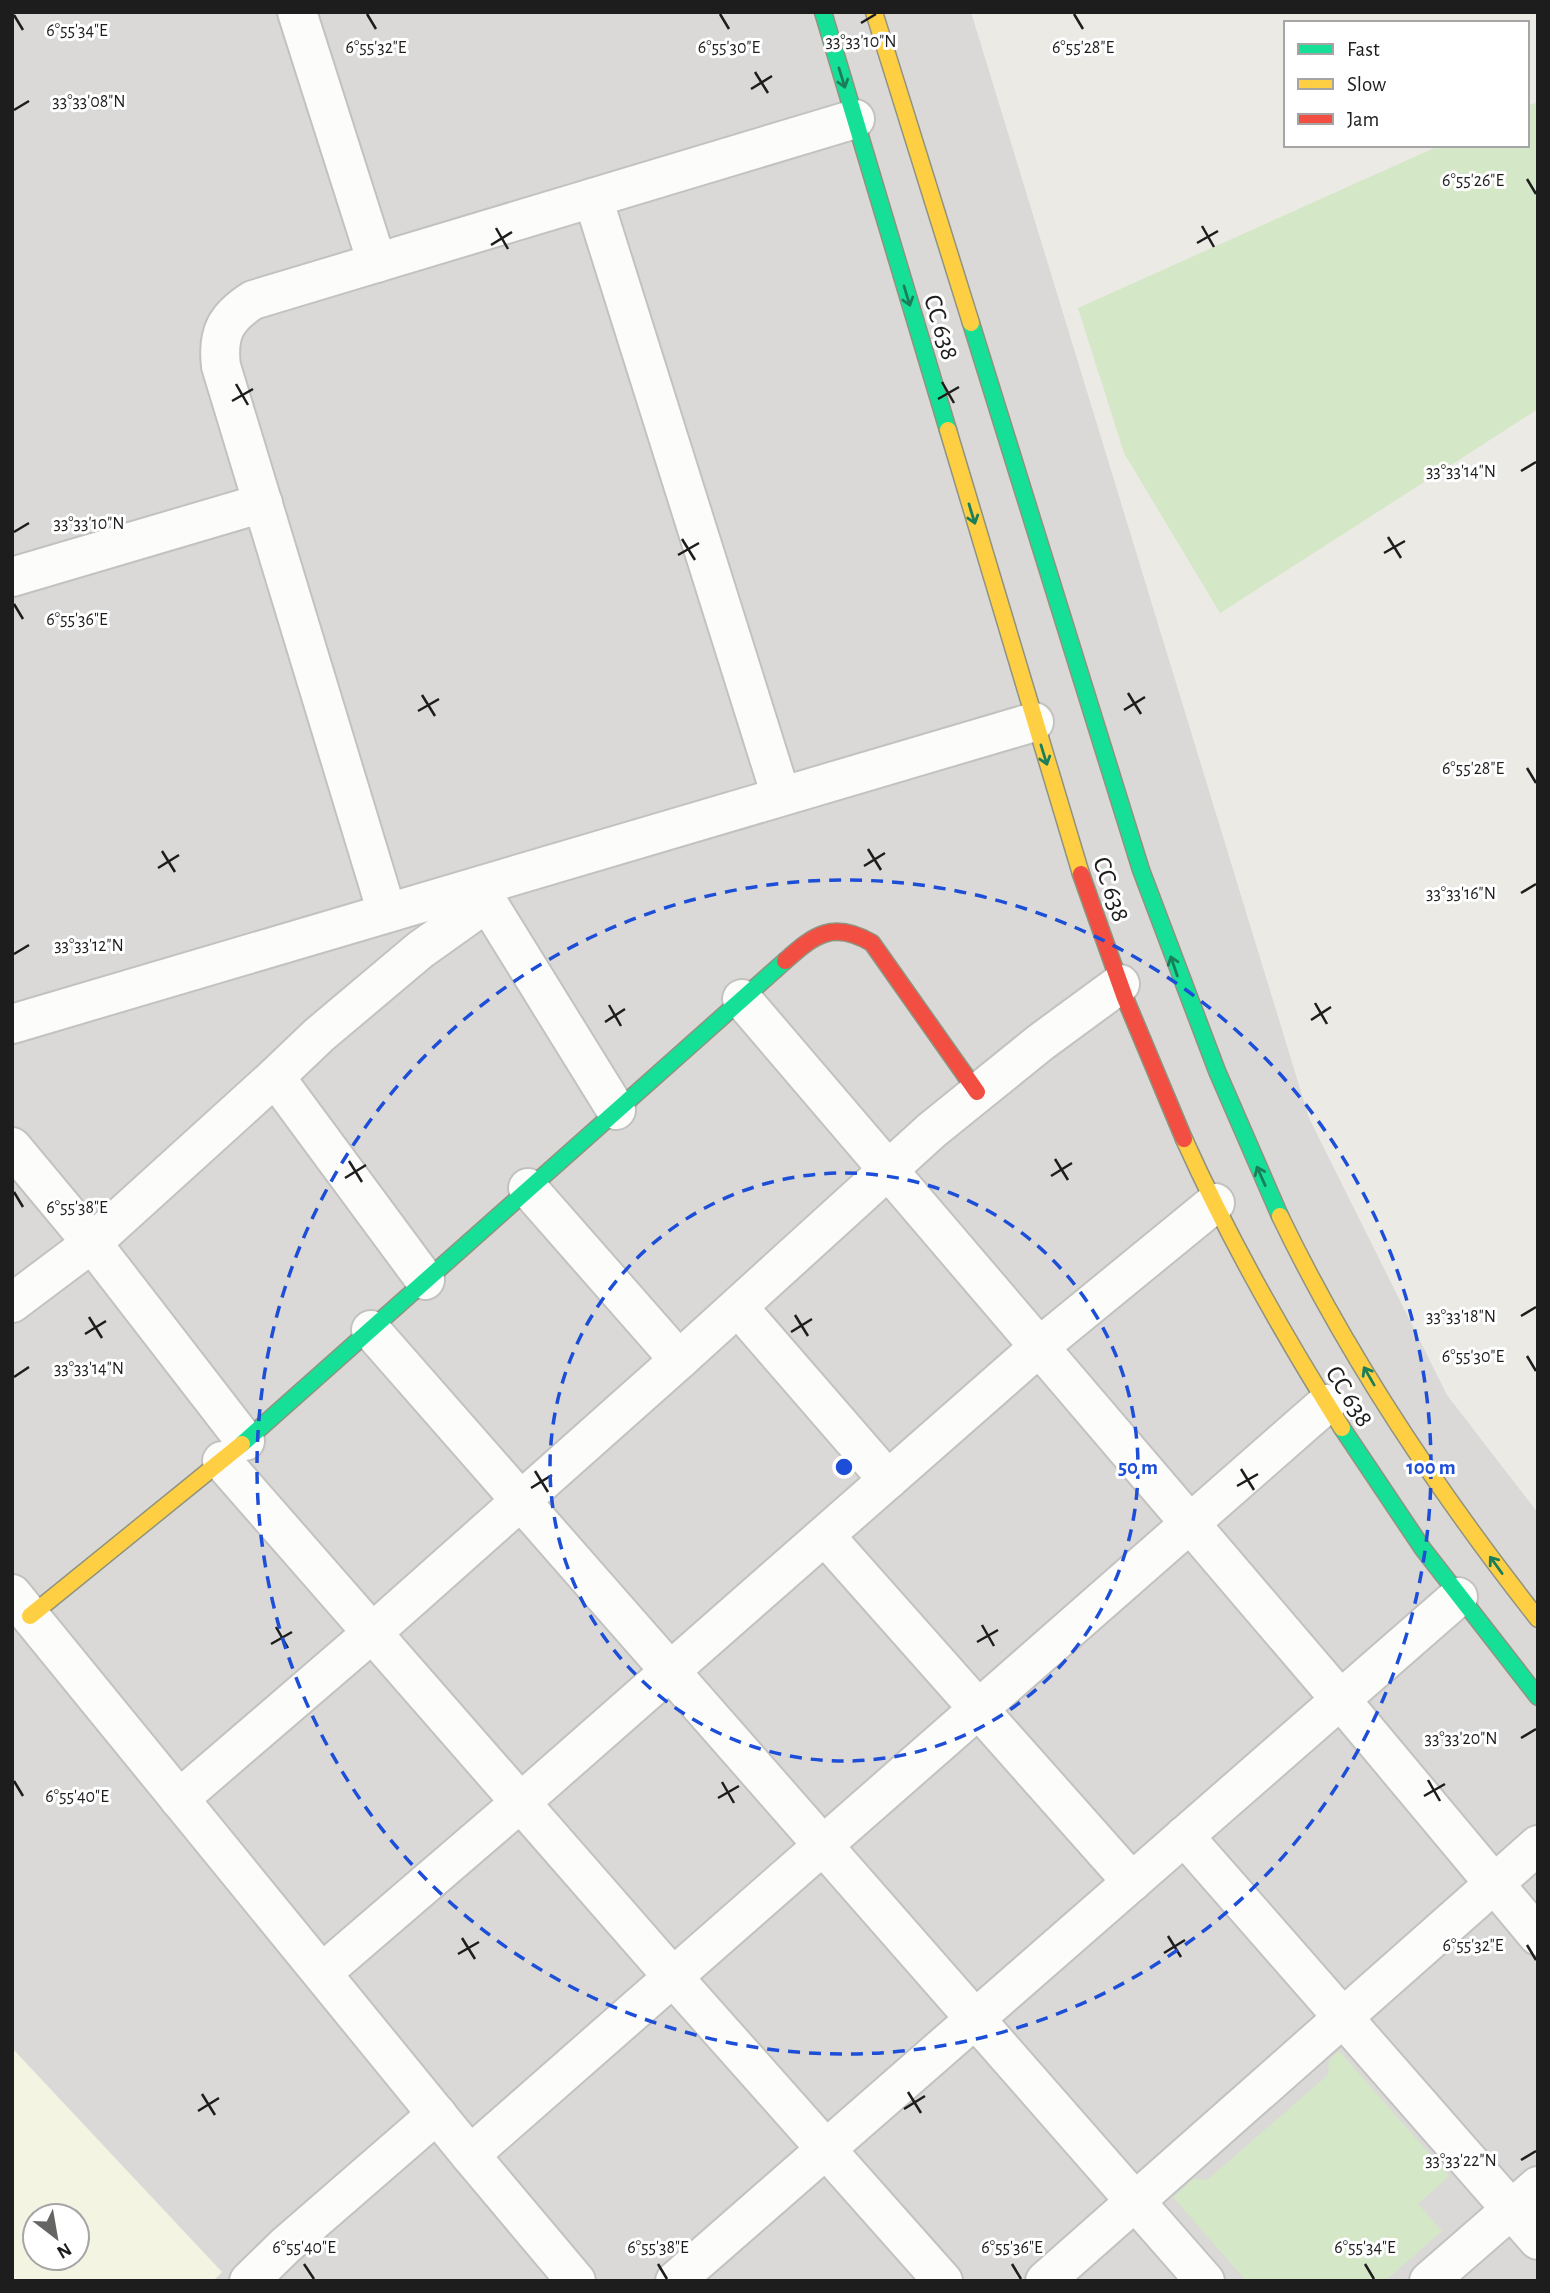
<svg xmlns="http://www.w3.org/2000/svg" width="1550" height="2293" font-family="'Alegreya Sans',sans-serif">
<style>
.residential{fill:#dad9d7;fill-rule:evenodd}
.education{fill:#f3f4e1;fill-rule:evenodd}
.grass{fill:#d4e7c6}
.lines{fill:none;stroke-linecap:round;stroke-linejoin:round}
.street-casing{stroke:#c2c2c0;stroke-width:42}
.fast-casing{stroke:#90937f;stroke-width:19}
.slow-casing{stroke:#90937f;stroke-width:19}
.jam-casing{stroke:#90937f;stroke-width:19}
.street{stroke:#fcfcfb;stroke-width:38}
.fast{stroke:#16e098;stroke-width:16}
.slow{stroke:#ffcf43;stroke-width:16}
.jam{stroke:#f24e42;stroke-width:16}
.oneway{stroke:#1a7e5a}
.ticks{fill:none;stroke:#1d1d1d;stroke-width:2.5}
.ring{fill:none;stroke:#1d4ed8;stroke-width:3.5;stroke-dasharray:12 9}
.labels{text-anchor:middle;stroke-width:6;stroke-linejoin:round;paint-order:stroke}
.street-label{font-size:26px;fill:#1d1d1d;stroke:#fff}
.ticks-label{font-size:18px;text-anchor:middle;fill:#1d1d1d;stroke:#fff;stroke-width:6;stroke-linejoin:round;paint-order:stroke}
.centre{fill:#1d4ed8;stroke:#fff;stroke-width:3.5}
.ring-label{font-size:21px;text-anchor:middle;font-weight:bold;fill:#1d4ed8;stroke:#fff;stroke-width:6;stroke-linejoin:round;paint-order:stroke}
</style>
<rect width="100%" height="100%" fill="#ebeae5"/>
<path class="residential" d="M12 12H971L1309 1118 1447 1395 1538 1513V2281H12ZM35 2216H77V2258H35Z"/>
<path class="education" d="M12 2048 222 2272 213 2281H12ZM35 2216H77V2258H35Z"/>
<g class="grass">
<path d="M1538 102V409L1220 613 1124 453 1078 308 1441 145H1527V106Z"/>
<path d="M1339 2051 1449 2176 1418 2204 1442 2231 1385 2281H1246L1173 2197 1193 2179 1207 2180 1328 2075 1329 2060Z"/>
</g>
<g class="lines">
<g class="street-casing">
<g id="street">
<path d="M297 12 377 263"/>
<path d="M593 198 781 796"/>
<path d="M12 577 263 503"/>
<path d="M478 887 616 1110"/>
<path d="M387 913 221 366C217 333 226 317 253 300L855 119"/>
<path d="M742 999 1340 1699 1538 1936"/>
<path d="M12 1024 1034 722"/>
<path d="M275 1077 425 1280"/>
<path d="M12 1147 92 1243 245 1441"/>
<path d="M528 1188 679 1360"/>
<path d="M12 1303 92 1243 275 1077 319 1035 420 950 486 903"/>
<path d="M738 1307 888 1480"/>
<path d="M371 1330 1205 2281"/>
<path d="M222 1461 673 1977 943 2281"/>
<path d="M825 1536 1132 1882"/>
<path d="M12 1594 470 2155 576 2281"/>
<path d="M179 1799 372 1633 679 1360 932 1130 1041 1042 1120 984"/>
<path d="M1184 1836 1538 2240"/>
<path d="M322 1973 521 1802 1039 1347 1215 1203"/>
<path d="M470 2155 1326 1404"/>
<path d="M249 2281 286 2245 437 2114"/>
<path d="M675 2281 1458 1597"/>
<path d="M1045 2281 1538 1845"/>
<path d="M1429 2281 1538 2186"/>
</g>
</g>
<g class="fast-casing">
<g id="fast">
<path d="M823 12 948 430"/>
<path d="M971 323 1141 870 1217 1071 1280 1216"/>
<path d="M1342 1428 1423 1549 1538 1697"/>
<path d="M242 1444 785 961"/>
</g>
</g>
<g class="slow-casing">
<g id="slow">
<path d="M874 12 971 323"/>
<path d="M948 430 1081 874"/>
<path d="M1184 1139C1229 1239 1284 1336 1342 1428"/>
<path d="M1280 1216C1349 1360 1439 1493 1538 1619"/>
<path d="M30 1616 242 1444"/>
</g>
</g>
<g class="jam-casing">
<g id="jam">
<path d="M1081 874 1125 998 1184 1139"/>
<path d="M785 961C814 935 833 920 872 943L977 1092"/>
</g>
</g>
<use href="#street" class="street"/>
<use href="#fast" class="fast"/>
<use href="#slow" class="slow"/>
<use href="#jam" class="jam"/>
</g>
<defs><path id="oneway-shaft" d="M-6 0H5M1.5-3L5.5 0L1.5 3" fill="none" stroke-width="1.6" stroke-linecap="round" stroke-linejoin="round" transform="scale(1.75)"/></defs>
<g class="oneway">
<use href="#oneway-shaft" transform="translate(842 78) rotate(73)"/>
<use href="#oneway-shaft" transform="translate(907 296) rotate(73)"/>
<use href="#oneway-shaft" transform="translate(972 514) rotate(73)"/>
<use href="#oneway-shaft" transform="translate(1044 755) rotate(73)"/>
<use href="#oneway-shaft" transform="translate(1174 966) rotate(-109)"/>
<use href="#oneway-shaft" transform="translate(1261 1176) rotate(-114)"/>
<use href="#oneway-shaft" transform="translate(1369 1376) rotate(-120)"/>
<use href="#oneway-shaft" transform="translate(1496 1565) rotate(-126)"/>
</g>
<path class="ticks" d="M367 14 376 29M720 14 729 29M1074 14 1083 29M14 15 23 30M861 23 876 14M755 72 768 93M751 89 772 76M14 110 29 101M1527 179 1536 194M1202 226 1214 247M496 228 508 249M1197 243 1218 231M491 245 512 232M942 382 954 403M236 384 248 405M938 399 959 387M232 401 253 389M1521 471 1536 462M14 532 29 523M1388 537 1401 558M682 539 695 560M1384 553 1405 541M678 555 699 543M14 604 23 619M1128 693 1141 714M422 695 435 716M1124 710 1145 697M418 711 439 699M1527 768 1536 783M868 849 881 870M162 851 175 872M864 866 885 853M158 868 179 855M1521 893 1536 884M14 954 29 945M1315 1003 1327 1024M609 1005 621 1026M1311 1020 1331 1007M605 1022 625 1009M1055 1159 1068 1180M349 1161 362 1182M1051 1176 1072 1163M345 1178 366 1165M14 1192 23 1207M795 1315 808 1336M1521 1316 1536 1307M89 1317 102 1338M791 1332 812 1319M85 1334 106 1321M1527 1356 1536 1371M14 1377 29 1367M1241 1469 1254 1490M535 1471 548 1492M1237 1486 1258 1474M531 1488 552 1475M982 1625 994 1646M276 1627 288 1648M977 1642 998 1630M271 1644 292 1632M1521 1738 1536 1729M1428 1780 1440 1801M14 1781 23 1796M722 1782 734 1803M1424 1796 1445 1784M718 1798 739 1786M1168 1936 1181 1957M462 1938 475 1959M1527 1945 1536 1960M1164 1953 1185 1940M458 1954 479 1942M908 2092 921 2113M202 2094 215 2115M904 2109 925 2096M198 2111 219 2098M1521 2160 1536 2151M304 2264 314 2279M658 2264 667 2279M1012 2264 1021 2279M1365 2264 1374 2279"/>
<g class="ring">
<circle cx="844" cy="1467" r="294"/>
<circle cx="844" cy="1467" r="587"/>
</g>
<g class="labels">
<g class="street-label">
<text transform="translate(942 327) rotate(73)" y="9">CC 638</text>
<text transform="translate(1112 889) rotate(71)" y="9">CC 638</text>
<text transform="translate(1350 1396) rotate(58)" y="9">CC 638</text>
</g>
</g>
<g class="ticks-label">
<text x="77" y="36">6°55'34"E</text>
<text x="861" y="47">33°33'10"N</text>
<text x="376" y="53">6°55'32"E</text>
<text x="729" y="53">6°55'30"E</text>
<text x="1083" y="53">6°55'28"E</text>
<text x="89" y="107">33°33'08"N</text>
<text x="1473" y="186">6°55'26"E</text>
<text x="1461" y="477">33°33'14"N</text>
<text x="89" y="529">33°33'10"N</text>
<text x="77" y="625">6°55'36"E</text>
<text x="1473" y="774">6°55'28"E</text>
<text x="1461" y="899">33°33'16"N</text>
<text x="89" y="951">33°33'12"N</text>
<text x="77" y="1213">6°55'38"E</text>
<text x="1461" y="1322">33°33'18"N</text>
<text x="1473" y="1362">6°55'30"E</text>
<text x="89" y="1374">33°33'14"N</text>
<text x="1461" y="1744">33°33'20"N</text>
<text x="77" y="1802">6°55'40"E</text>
<text x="1473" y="1951">6°55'32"E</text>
<text x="1461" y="2166">33°33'22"N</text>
<text x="304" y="2253">6°55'40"E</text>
<text x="658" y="2253">6°55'38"E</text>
<text x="1012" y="2253">6°55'36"E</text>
<text x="1365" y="2253">6°55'34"E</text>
</g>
<circle cx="844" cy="1467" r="10" class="centre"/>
<g class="ring-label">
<text x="1138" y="1474">50 m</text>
<text x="1431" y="1474">100 m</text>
</g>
<rect width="1550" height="2293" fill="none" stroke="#1d1d1d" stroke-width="28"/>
<rect x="1284" y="21" width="245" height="126" fill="#ffffff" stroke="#a5a5a5" stroke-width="2"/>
<rect x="1298" y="44" width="35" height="10" fill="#16e098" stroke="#a5a5a5" stroke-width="2"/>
<text x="1347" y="56" font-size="21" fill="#1d1d1d">Fast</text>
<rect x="1298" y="79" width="35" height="10" fill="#ffcf43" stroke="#a5a5a5" stroke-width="2"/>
<text x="1347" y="91" font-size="21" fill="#1d1d1d">Slow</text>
<rect x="1298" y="114" width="35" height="10" fill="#f24e42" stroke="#a5a5a5" stroke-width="2"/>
<text x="1347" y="126" font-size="21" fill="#1d1d1d">Jam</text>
<g transform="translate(56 2237) rotate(149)"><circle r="33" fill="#ffffff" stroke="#a5a5a5" stroke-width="2"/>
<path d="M0-5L12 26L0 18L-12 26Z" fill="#656563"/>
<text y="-10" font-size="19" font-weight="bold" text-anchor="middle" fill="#1d1d1d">N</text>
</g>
</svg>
